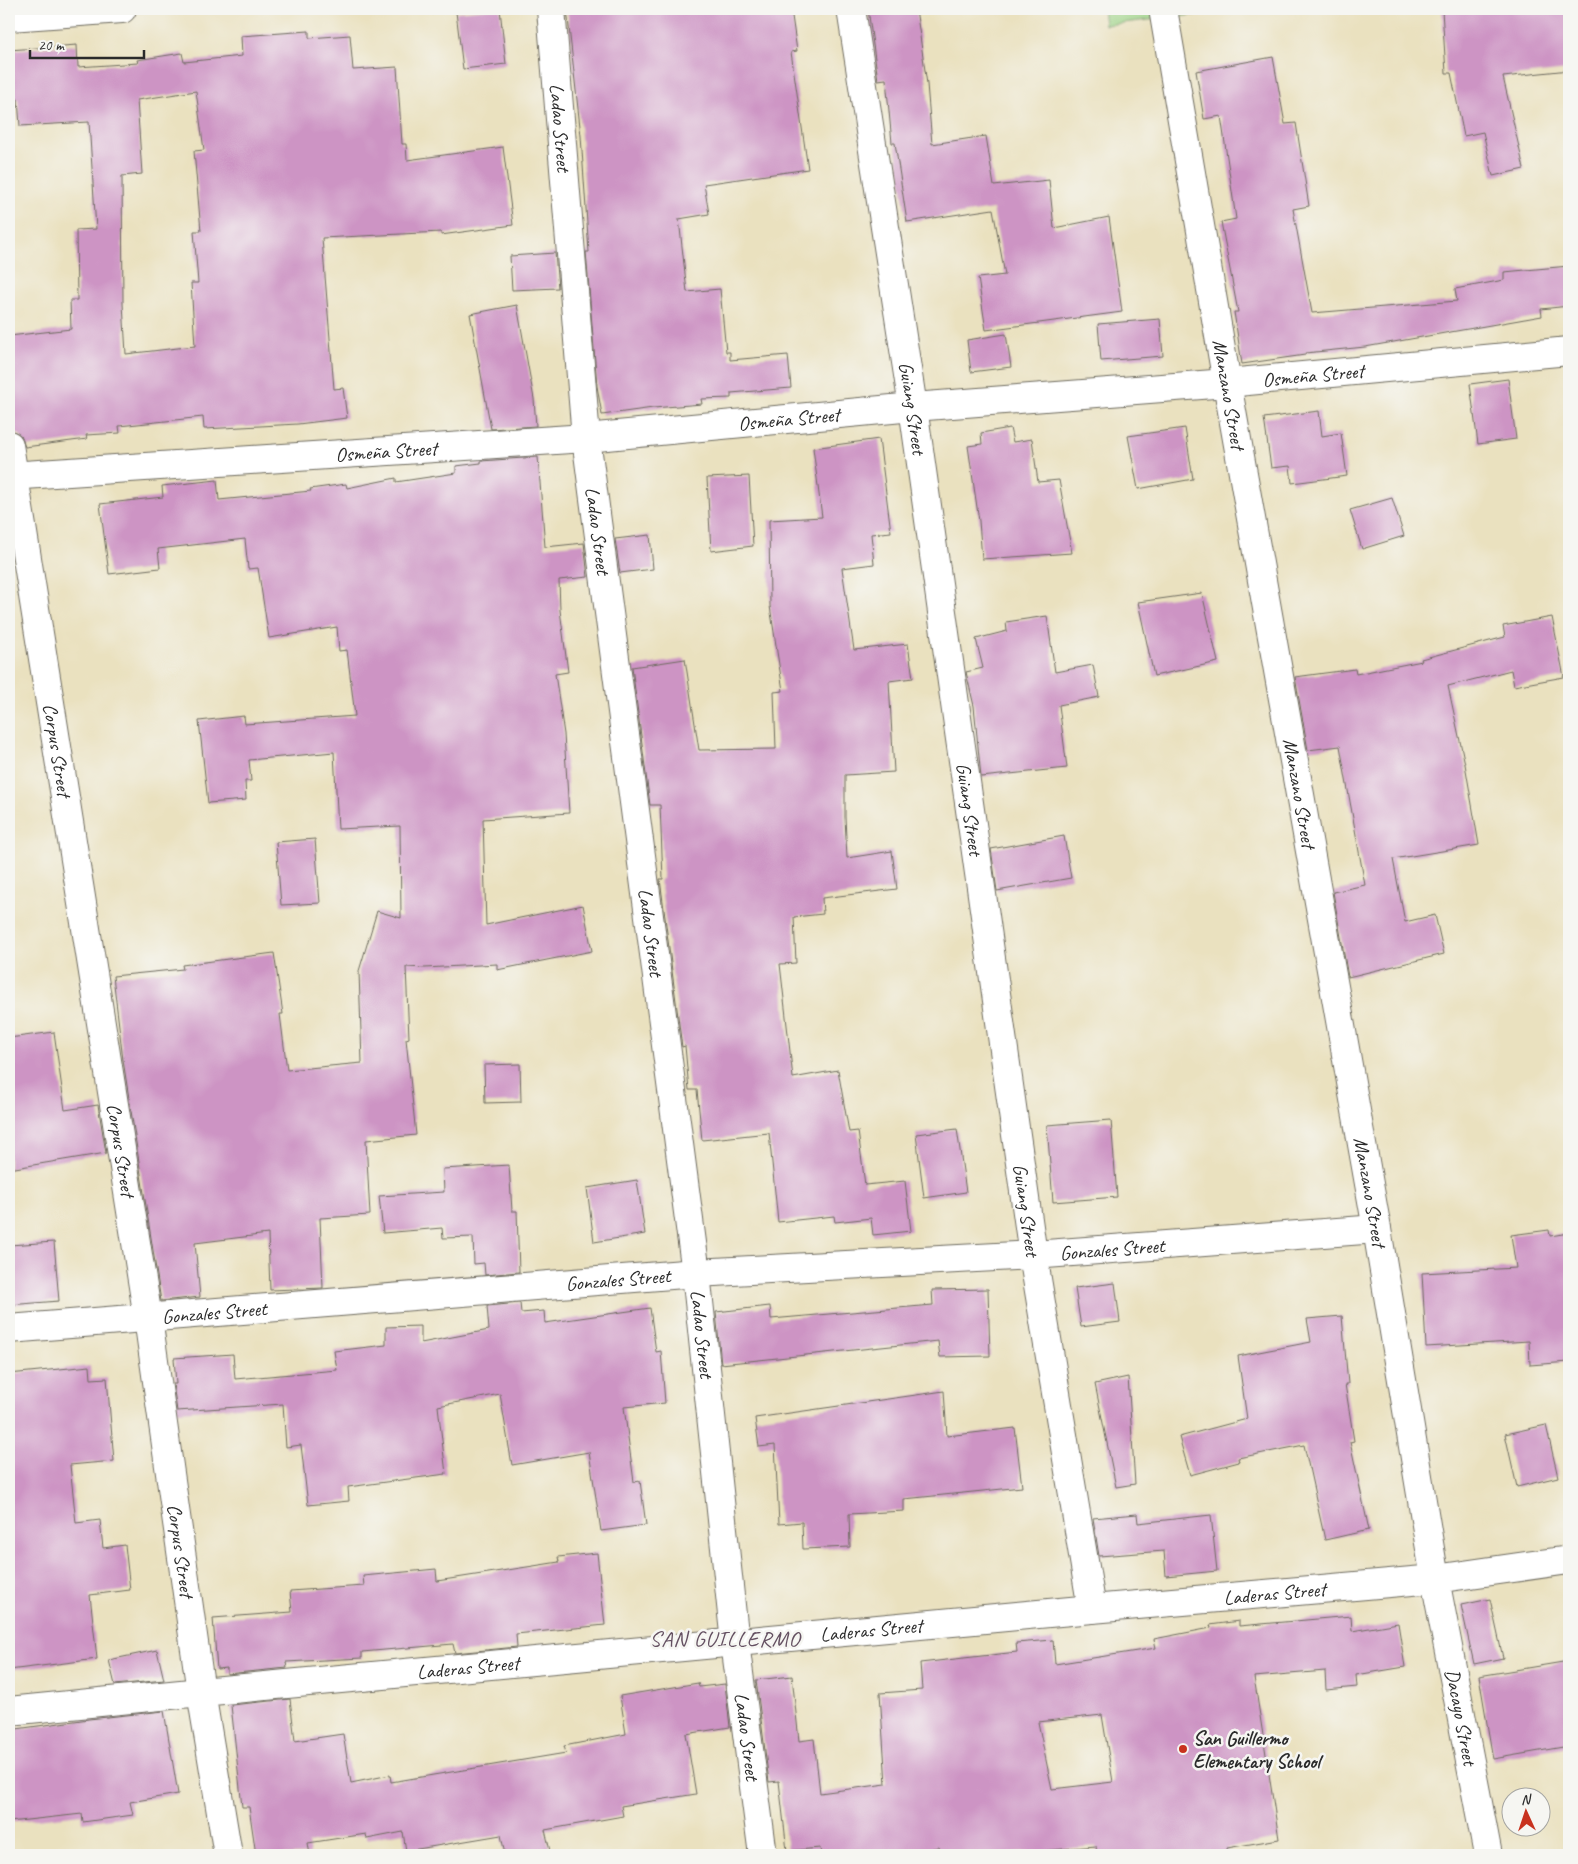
<svg xmlns="http://www.w3.org/2000/svg" width="1578" height="1864" font-family="Caveat,sans-serif">
<style>
.garden{fill:#9cd284;stroke:#647e58}
.building{fill:#cd94c4;fill-rule:evenodd}
.lines{fill:none;stroke-linecap:round;stroke-linejoin:round}
.minor-casing{stroke:#6e6b5f;stroke-width:30}
.tertiary-casing{stroke:#6e6b5f;stroke-width:30}
.minor{stroke:#fff;stroke-width:28}
.tertiary{stroke:#fff;stroke-width:28}
.poi-dot{fill:#c8321e;stroke:#f6f6f2;stroke-width:2}
.labels{text-anchor:middle;stroke-width:5;stroke-linejoin:round;paint-order:stroke}
.street-label{font-size:20px;fill:#2b2b2b;stroke:#f6f6f2}
.poi-label{font-size:20px;font-weight:bold;fill:#2b2b2b;stroke:#f6f6f2;text-anchor:start}
.quarter-label{font-size:22px;letter-spacing:1px;fill:#645061;stroke:#f6f6f2}
</style>
<rect width="100%" height="100%" fill="#f6f6f2"/>
<filter id="ink" filterUnits="userSpaceOnUse"><feTurbulence type="fractalNoise" baseFrequency=".02" numOctaves="2"/><feDisplacementMap in="SourceGraphic" scale="10" xChannelSelector="R" yChannelSelector="G"/><feConvolveMatrix kernelMatrix="1 2 1 2 8 2 1 2 1" color-interpolation-filters="sRGB"/></filter>
<filter id="wash" filterUnits="userSpaceOnUse"><feTurbulence type="fractalNoise" baseFrequency=".0096" numOctaves="4" result="noise"/><feDisplacementMap in="SourceGraphic" scale="20" xChannelSelector="R" yChannelSelector="G"/><feGaussianBlur stdDeviation="1.12" result="paint"/><feColorMatrix in="noise" values="0 0 0 0 0 0 0 0 0 0 0 0 0 0 0 0 0 1.4 0 .05"/><feComposite in="paint" operator="in"/></filter>
<g filter="url(#wash)">
<rect width="100%" height="100%" fill="#eae1bf"/>
<path class="garden" d="M1103 9H1246L1105 25Z"/>
<g id="blocks">
<g class="building">
<path d="M488 9H500L506 64 463 69 456 12Z"/>
<path d="M567 9H791L797 51 791 52 808 169 704 184 709 214 679 219 687 292 720 289 726 352H730V360L788 355 791 388 731 393V398L701 399 702 404 653 408 602 415 597 386 586 252H589L581 136Z"/>
<path d="M868 9H916L927 84 932 144 986 136 994 186 1049 180 1054 228 1109 217 1122 312 986 330 978 278 1005 275 993 209 907 222 895 143H892L886 79 878 80Z"/>
<path d="M1457 9H1569V70L1503 77 1524 169 1493 176 1483 132 1464 136 1451 73H1446L1442 10Z"/>
<path d="M309 31V38L350 35 353 70 397 67 402 144H406L407 160 503 147 513 225 441 235V232L322 238 334 389 343 388 347 418 298 424 204 429 203 417 119 426 120 433 86 435 87 439 25 447 21 436 12 430 9 400V336L71 329 70 300H77L76 230 96 229 89 122 20 126 18 99 9 100V50L77 45 78 67 138 63 137 60 182 53 184 62 242 56 241 36ZM196 91 204 150 194 151 201 231H194L198 283H191L195 346 126 354 123 304 122 176 142 174 137 100Z"/>
<path d="M1273 57 1285 124 1296 123 1309 206 1293 209 1312 313 1457 301 1455 289 1504 280V272L1569 266V306L1541 309 1542 316 1365 347 1305 353V355L1242 364 1234 312H1238L1221 222 1236 219 1221 116 1204 119 1196 71Z"/>
<path d="M555 253 558 288 512 290 510 256Z"/>
<path d="M517 305 534 399 536 426 491 429 470 314Z"/>
<path d="M1160 319 1163 356 1101 361 1098 324Z"/>
<path d="M1006 334 1011 367 971 372 967 340Z"/>
<path d="M1508 379 1516 439 1478 444 1470 384Z"/>
<path d="M1319 411 1322 436 1341 433 1347 476 1292 483 1290 466 1271 468 1264 418Z"/>
<path d="M1010 428 1013 442 1032 439 1038 482 1059 480 1072 553 982 559 979 521 968 446 982 444 981 433Z"/>
<path d="M1185 428 1193 479 1138 489 1128 436Z"/>
<path d="M879 439 891 532 871 534 874 564 842 568 854 650 908 644 913 678 889 681 894 772 845 775V817L847 858 892 851 897 889 822 898 823 914 794 917 796 963 780 964 793 1078 838 1070 849 1132 858 1131 865 1185 905 1181 911 1231 873 1235 871 1218 835 1222 834 1216 778 1222 769 1133 702 1140 697 1090H689L685 1046 682 1047 660 879H663L660 805H650L632 667 685 659 699 750 776 749 774 692 783 691 770 606 769 520 822 517 813 448Z"/>
<path d="M538 457 545 547 584 543 588 577 559 580 560 610 568 672 555 674 564 734 569 813 483 819 486 925 583 905 592 951 497 970V964L425 968 406 967 409 1038 406 1039 416 1135 366 1140 370 1215 320 1218 323 1288 270 1290 268 1234 195 1243 200 1297 161 1301 123 1060 113 976 183 969 182 965 274 953 283 1014H280L287 1070 362 1063 359 971 377 911 401 918 400 826 338 829 334 752 249 760 251 781H245L246 800 208 803 199 721 244 716 245 724 355 716 347 650 339 651 337 627 269 638 258 568 248 569 245 539 158 549 160 568 109 574 100 504 163 497 162 486 217 480 219 500 311 491 310 489 346 484 347 488 396 478V482L456 473V466L481 463V461Z"/>
<path d="M749 476 753 546 711 551 707 478Z"/>
<path d="M1392 498 1404 536 1362 549 1350 510Z"/>
<path d="M650 535 653 569 620 573 615 539Z"/>
<path d="M1202 593 1218 662 1154 676 1138 602Z"/>
<path d="M1047 616 1055 672 1093 665 1099 697 1059 705 1067 768 981 777 974 706 966 672 983 668 976 639 1007 631 1006 622Z"/>
<path d="M1552 617 1564 677 1514 686 1511 670 1448 686 1465 764 1479 845 1393 859 1405 922 1435 915 1444 954 1348 977 1333 892 1365 885 1340 746 1308 750 1295 677 1355 669 1356 674 1422 661 1421 659 1505 637 1503 626Z"/>
<path d="M1064 836 1071 878 997 891 991 849Z"/>
<path d="M315 839 320 903 281 905 276 842Z"/>
<path d="M54 1032 65 1110 98 1105 106 1153 9 1169V1038Z"/>
<path d="M520 1064 521 1102 485 1103 484 1065Z"/>
<path d="M1111 1120 1117 1197 1053 1202 1047 1125Z"/>
<path d="M957 1129 966 1192 924 1198 916 1134Z"/>
<path d="M509 1165 512 1211H517L519 1272 485 1275 484 1263 474 1264 473 1237 443 1238 442 1228 383 1233 379 1196 444 1192 443 1169Z"/>
<path d="M637 1180 645 1234 594 1242 587 1188Z"/>
<path d="M1549 1230 1550 1236 1569 1233V1362L1530 1365 1529 1341 1426 1347 1422 1273 1516 1268 1511 1235Z"/>
<path d="M54 1242 59 1301 9 1305V1245Z"/>
<path d="M1115 1283 1120 1322 1081 1327 1075 1288Z"/>
<path d="M988 1289 990 1356 940 1357 938 1341 721 1364 716 1312 770 1306 771 1319 933 1305 932 1290Z"/>
<path d="M520 1303 521 1313 544 1311 545 1323 650 1308 656 1352 661 1351 665 1403 624 1407 634 1482 640 1481 646 1525 601 1531 589 1452 512 1465 500 1394 438 1406 446 1474 348 1487 349 1501 308 1505 301 1445 286 1447 283 1404 177 1411 173 1384H176L174 1358 233 1354 235 1379 337 1370 334 1351 386 1345V1327L421 1326V1343L489 1330 487 1306Z"/>
<path d="M1342 1316 1348 1384H1345L1354 1441 1350 1442 1369 1530 1325 1540 1304 1445 1238 1458 1239 1462 1190 1475 1179 1437 1247 1419 1238 1356 1311 1342 1307 1319Z"/>
<path d="M90 1366 91 1379 107 1378 114 1461 70 1465 76 1523 100 1520 103 1548 125 1545 130 1590 90 1595 97 1659 9 1670V1374Z"/>
<path d="M1128 1377 1135 1484 1116 1487 1095 1384Z"/>
<path d="M944 1391 947 1436 1015 1428 1022 1487 904 1499V1511L849 1514 850 1547 803 1549 802 1522 779 1524 775 1445 759 1447 755 1418Z"/>
<path d="M1546 1425 1558 1477 1517 1487 1505 1434Z"/>
<path d="M1137 1514 1138 1523 1211 1515 1217 1571 1166 1576 1164 1551 1099 1556 1093 1518Z"/>
<path d="M597 1553 605 1625 516 1634 517 1647 455 1653 453 1644 362 1652V1658L286 1662 287 1668 227 1674V1668L217 1669 213 1618 292 1612 290 1591 364 1586 363 1576 436 1569 437 1581 559 1562 558 1557Z"/>
<path d="M1490 1599 1503 1658 1474 1664 1461 1605Z"/>
<path d="M1351 1616 1352 1631 1398 1623 1405 1667 1356 1675 1357 1687 1326 1690 1325 1671 1254 1677 1279 1839 1227 1848 1228 1855H1097L1096 1846 996 1855H941L939 1847 900 1855H821L820 1848 787 1851 779 1781 769 1782 756 1680 792 1676 799 1741 814 1739 820 1793 886 1784 880 1693 922 1690 920 1663 1017 1652 1016 1643 1053 1640 1055 1664 1156 1648 1154 1639 1211 1628 1210 1625 1239 1621V1626ZM1102 1715 1113 1782 1052 1789 1038 1722Z"/>
<path d="M157 1650 164 1680 115 1685 109 1660Z"/>
<path d="M1569 1661V1746L1493 1759 1479 1676Z"/>
<path d="M698 1683 699 1687 725 1684 730 1727 686 1734 696 1794 621 1806 623 1816 545 1830 551 1855H505L501 1835 406 1851 403 1832 367 1839 366 1834 308 1843 310 1855H256L249 1807H242L231 1705 290 1699 295 1741 343 1734 351 1783 390 1775 391 1782 566 1753 564 1746 626 1734 620 1696Z"/>
<path d="M164 1711 178 1794 130 1802 133 1815 83 1822 82 1814 9 1822V1730L89 1719Z"/>
</g>
</g>
</g>
<g filter="url(#ink)">
<use href="#blocks" fill-opacity="0" stroke="#6e6b5f" stroke-width="1"/>
<g class="lines">
<g class="minor-casing">
<g id="minor">
<path id="s1" d="M551 9 586 438 696 1273 735 1643 763 1855"/>
<path id="s2" d="M851 9 913 407 1033 1255 1092 1609"/>
<path id="s3" d="M1163 9 1227 383 1377 1229 1435 1579 1488 1855"/>
<path d="M9 17 122 9"/>
<path id="s4" d="M9 445 148 1318 201 1692 228 1855"/>
<path id="s5" d="M9 476 586 438 913 407 1227 383 1569 351"/>
<path id="s6" d="M9 1329 696 1273 1033 1255 1377 1229"/>
</g>
</g>
<g class="tertiary-casing">
<g id="tertiary">
<path id="s7" d="M9 1711 201 1692 1092 1609 1435 1579 1569 1560"/>
</g>
</g>
<use href="#minor" class="minor"/>
<use href="#tertiary" class="tertiary"/>
</g>
</g>
<circle class="poi-dot" cx="1183" cy="1749" r="5"/>
<g class="labels">
<g class="street-label">
<text dy="7" stroke="none"><textPath href="#s1" startOffset="119">Ladao Street</textPath></text>
<text dy="7" stroke="none"><textPath href="#s5" startOffset="1308">Osmeña Street</textPath></text>
<text dy="7" stroke="none"><textPath href="#s3" startOffset="391">Manzano Street</textPath></text>
<text dy="7" stroke="none"><textPath href="#s2" startOffset="404">Guiang Street</textPath></text>
<text dy="7" stroke="none"><textPath href="#s5" startOffset="782">Osmeña Street</textPath></text>
<text dy="7" stroke="none"><textPath href="#s5" startOffset="378">Osmeña Street</textPath></text>
<text dy="7" stroke="none"><textPath href="#s1" startOffset="524">Ladao Street</textPath></text>
<text dy="7" stroke="none"><textPath href="#s4" startOffset="309">Corpus Street</textPath></text>
<text dy="7" stroke="none"><textPath href="#s3" startOffset="796">Manzano Street</textPath></text>
<text dy="7" stroke="none"><textPath href="#s2" startOffset="809">Guiang Street</textPath></text>
<text dy="7" stroke="none"><textPath href="#s1" startOffset="929">Ladao Street</textPath></text>
<text dy="7" stroke="none"><textPath href="#s4" startOffset="714">Corpus Street</textPath></text>
<text dy="7" stroke="none"><textPath href="#s3" startOffset="1201">Manzano Street</textPath></text>
<text dy="7" stroke="none"><textPath href="#s2" startOffset="1214">Guiang Street</textPath></text>
<text dy="7" stroke="none"><textPath href="#s6" startOffset="1106">Gonzales Street</textPath></text>
<text dy="7" stroke="none"><textPath href="#s6" startOffset="611">Gonzales Street</textPath></text>
<text dy="7" stroke="none"><textPath href="#s6" startOffset="206">Gonzales Street</textPath></text>
<text dy="7" stroke="none"><textPath href="#s1" startOffset="1334">Ladao Street</textPath></text>
<text dy="7" stroke="none"><textPath href="#s4" startOffset="1119">Corpus Street</textPath></text>
<text dy="7" stroke="none"><textPath href="#s7" startOffset="1271">Laderas Street</textPath></text>
<text dy="7" stroke="none"><textPath href="#s7" startOffset="866">Laderas Street</textPath></text>
<text dy="7" stroke="none"><textPath href="#s7" startOffset="461">Laderas Street</textPath></text>
<text dy="7" stroke="none"><textPath href="#s3" startOffset="1734">Dacayo Street</textPath></text>
<text dy="7" stroke="none"><textPath href="#s1" startOffset="1739">Ladao Street</textPath></text>
</g>
<g class="poi-label">
<text x="1193" y="1745">San Guillermo<tspan x="1193" dy="23">Elementary School</tspan></text>
</g>
<g class="quarter-label">
<text x="725" y="1646">SAN GUILLERMO</text>
</g>
</g>
<rect width="1578" height="1864" fill="none" stroke="#f6f6f2" stroke-width="30"/>
<g transform="translate(1526 1812) rotate(357)"><circle r="24" fill="#f6f6f2" stroke="#a5a5a2"/>
<path d="M0-4L9 19L0 12L-9 19Z" fill="#c8321e"/>
<text y="-8" font-size="14" font-weight="bold" text-anchor="middle" fill="#2b2b2b">N</text>
</g>
<path d="M30 50v8h114v-8" fill="none" stroke="#2b2b2b" stroke-width="2.5"/>
<text x="38" y="50" font-size="15" fill="#2b2b2b" stroke="#f6f6f2" stroke-width="4" paint-order="stroke">20 m</text>
</svg>
